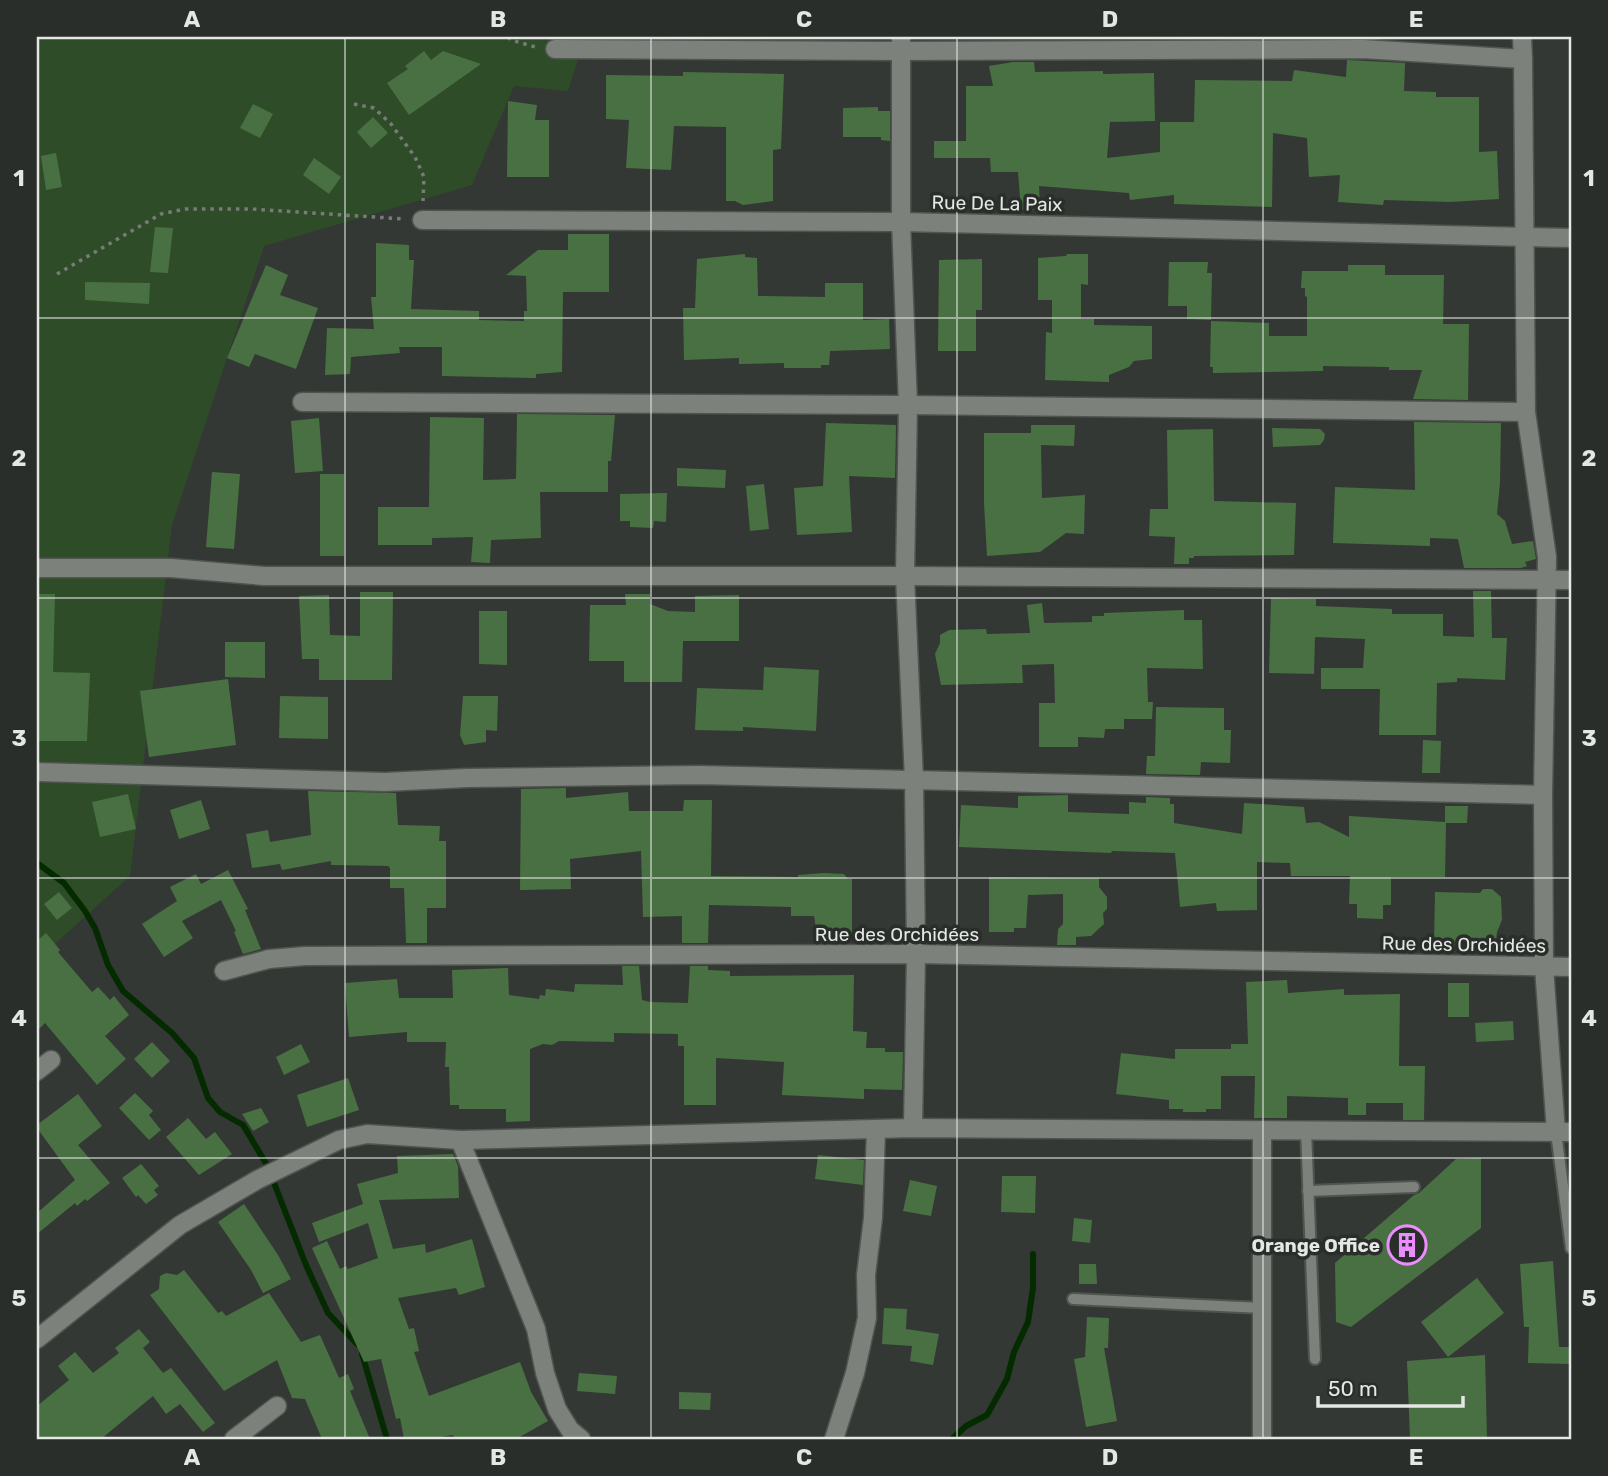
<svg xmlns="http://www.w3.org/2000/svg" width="1608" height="1476" font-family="Rubik,sans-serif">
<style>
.green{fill:#2e4c28}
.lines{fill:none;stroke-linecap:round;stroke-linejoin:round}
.stream{stroke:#042b00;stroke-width:6}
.building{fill:#497042}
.service-casing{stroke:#50544f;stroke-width:14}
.minor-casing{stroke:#50544f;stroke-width:21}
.path{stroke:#787b77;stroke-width:3.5;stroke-dasharray:3.5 5;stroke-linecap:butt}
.service{stroke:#7c817b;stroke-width:10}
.minor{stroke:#7c817b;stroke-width:18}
.grid{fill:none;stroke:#e4e7e3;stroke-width:2;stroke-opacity:0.55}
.labels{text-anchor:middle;stroke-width:7;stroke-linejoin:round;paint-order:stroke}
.street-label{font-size:19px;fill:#e4e7e3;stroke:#2a2e2a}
.poi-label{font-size:19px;font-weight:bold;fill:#e4e7e3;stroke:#2a2e2a;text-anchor:end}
.neatline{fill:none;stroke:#e4e7e3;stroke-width:2.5}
.grid-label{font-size:23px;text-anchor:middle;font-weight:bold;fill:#e4e7e3}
</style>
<rect width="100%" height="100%" fill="#343834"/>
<path class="green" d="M37 37H585L568 91 514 86 472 185 264 246 172 525 130 876 37 960Z"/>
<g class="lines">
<g class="stream">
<path d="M37 863 64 883 85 911 95 928 108 965 123 991 172 1033 194 1058 208 1098 220 1112 243 1125 267 1165 306 1265 328 1313 357 1344"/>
<path d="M362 1354 387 1439"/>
<path d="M952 1439 966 1426 987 1415 1007 1379 1014 1352 1028 1322 1033 1288V1254"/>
</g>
</g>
<g class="building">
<path d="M424 51 431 60 443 51 481 64 409 115 387 83 408 69 405 66Z"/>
<path d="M1347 60 1405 63 1404 91 1436 92V97H1479V152L1497 151 1499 199 1450 202 1384 200 1383 205 1338 202 1340 175 1309 177 1307 138 1273 133 1272 207 1174 204V195L1130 200 1129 193 1039 186 1040 209 1021 210 1018 172H991L990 158H934V141H966V86H993L989 66 1013 62H1034L1035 72 1103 71V74L1154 73 1155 121 1110 122 1107 158 1160 152V122H1194L1195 80 1292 81 1294 70 1346 77Z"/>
<path d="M683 72 784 74 781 149 773 150V201L743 205 735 201H726V127L674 126 671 170 626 168 629 120 606 119V75L683 76Z"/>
<path d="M508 101 537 105 535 120H549V177H507Z"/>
<path d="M253 104 273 114 260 138 240 128Z"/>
<path d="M878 107V111H890V141L881 140V137H843V108Z"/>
<path d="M373 117 388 133 371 148 357 132Z"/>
<path d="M56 153 62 187 46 190 41 156Z"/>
<path d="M314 158 341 177 329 194 303 175Z"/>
<path d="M155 227 173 228 168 273 150 272Z"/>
<path d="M568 234H609V292H563L562 372 536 374V378L442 376V347H399L400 353 351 357 350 374 325 375 327 328 374 329 371 297H376V243L409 245V260H414L411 309 479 311V320L524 321V311H527L526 276 506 275 538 250H568Z"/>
<path d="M745 254V257L757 258 758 296 825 297V283H863V320L889 319 890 349 830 351 829 365H821V368H784V363L739 364V358L684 360 683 308H695L697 259Z"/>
<path d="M1067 254H1088V285L1081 284V319H1094V325L1152 326V359L1134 361 1129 367 1109 375V382L1045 380 1046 332 1052 333V300H1038V258L1066 256Z"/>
<path d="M982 259V310H976V351H938L939 260Z"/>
<path d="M1169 262H1208L1207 273H1212L1211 320 1187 319V306H1168Z"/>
<path d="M266 265 288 275 280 295 318 308 296 369 255 354 249 367 227 358Z"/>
<path d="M1348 265H1385V275H1444L1443 324H1469L1468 400 1413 399 1422 370H1389V367L1323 366V371L1213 373V367H1210L1211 321 1269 323V336H1307V297L1305 296V288H1301L1302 271H1348Z"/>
<path d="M85 282 150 283 149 304 85 300Z"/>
<path d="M517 414 615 415 611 461H608V492H540L541 538 491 540 490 563 471 562 473 537 432 538V545H378V507H429L430 417 484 418 483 480 516 479Z"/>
<path d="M319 418 323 471 295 473 291 421Z"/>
<path d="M1414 422 1501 423 1500 483 1497 514 1505 521 1512 544 1533 541 1536 559 1525 562 1527 566 1521 568H1464L1458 539 1430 538V546L1333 543 1335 487 1415 490Z"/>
<path d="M826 423 896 425 895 478 849 476 852 532 797 535 794 488 823 486Z"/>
<path d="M1031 425H1075L1074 446 1041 445 1042 498 1085 495 1084 534 1066 533 1040 552 987 556 984 503V433H1031Z"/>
<path d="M1272 428 1320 429 1325 434 1324 440 1320 445 1273 447Z"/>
<path d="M1213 429 1214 501 1296 503 1294 555 1194 556V558H1189V564H1174L1175 537 1149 536 1150 509H1168L1167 430Z"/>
<path d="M677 468 726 470 725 488 677 486Z"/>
<path d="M212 472 240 474 234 549 206 547Z"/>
<rect x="320" y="474" width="24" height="82"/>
<path d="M764 484 769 529 750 531 746 486Z"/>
<path d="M667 493 666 522 654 521 653 528 630 527V521H620V494Z"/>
<path d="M1473 591H1491L1492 638H1507L1505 680 1457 678V682L1437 683 1436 735H1379L1380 689H1321V668H1363L1365 639 1315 637 1314 674 1269 673 1271 598 1316 599V606L1392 609V614H1443V636L1474 637Z"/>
<path d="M360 592H393L392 680H319V659H302L299 596 329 595 330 635 360 636Z"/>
<path d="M37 594H55L53 672 90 673 87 741H37Z"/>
<path d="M625 594H650V604L668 611 695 612V596L739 595V641H683L682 682H624V661H589L590 605H626Z"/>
<path d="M1042 603 1044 623 1092 622V616H1104V613L1184 610V620H1202L1203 669 1147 668 1148 702H1153L1152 719H1124V729H1105L1104 738 1078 737V747H1039V703H1055L1054 664 1022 665 1023 683 941 685 935 654 940 643V635L949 630 986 629 987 634 1030 633 1027 605Z"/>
<path d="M479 611H507V665L479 664Z"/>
<path d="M225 642H265V678L225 677Z"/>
<path d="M764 667 819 670 816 731 743 727V731L695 730 697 688 763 690Z"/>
<path d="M228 679 236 745 149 757 140 691Z"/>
<path d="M280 696 328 697V739L279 738Z"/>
<path d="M463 696H498L497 731 486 730V742L464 745 460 735Z"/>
<path d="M1156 707 1224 708V730H1231L1230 763 1201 762 1200 775 1146 774 1147 756H1155Z"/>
<path d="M1423 740 1441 741 1440 773H1422Z"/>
<path d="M566 788V798L628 792 629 811H683L684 800H712L711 876 798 877V875L824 873 844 874 848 879H852V936L844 943H822L818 940 814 916H791V907L709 905 708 943H682V916L643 917 641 851 570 859 571 889 520 890 521 789Z"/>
<path d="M308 791 396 793 398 825 440 826 439 841H446V908H427V943H406L404 888H390V868L388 866 331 865V861L282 870 280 864 252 868 246 834 268 830 270 842 311 835Z"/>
<path d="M128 794 136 829 100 837 92 802Z"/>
<path d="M1068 795V812L1129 814V802L1146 803V797L1170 798V804H1174V823L1242 834 1244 803 1304 807 1306 823 1319 822 1349 837V816L1445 822V806H1468L1467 823H1446L1445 877H1391V905H1383V919L1357 918V904H1349L1350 876H1291L1290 863 1257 862V910L1217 911 1216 903 1180 907 1175 853 1112 851 1111 853 959 847 961 805 1018 808V796Z"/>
<path d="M201 800 210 829 179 839 170 810Z"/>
<path d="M228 870 248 909 245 910 261 949 243 954 234 932 236 931 221 900 182 921 193 938 164 957 142 924 177 901 170 887 196 874 201 884Z"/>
<path d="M989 877 1099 878V887L1107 897V909L1103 913 1104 924 1091 936 1076 937V945H1057L1058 929 1063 924V894L1028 895 1026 928H1014V932H989Z"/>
<path d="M1483 889H1492L1501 897 1502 920 1497 932 1496 941 1492 946 1479 945V949L1434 946 1435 892 1480 893Z"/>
<path d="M59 892 72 908 57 920 44 904Z"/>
<path d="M46 933 60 950 58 952 92 992 98 987 110 1000 114 996 129 1015 105 1036 126 1059 97 1085 45 1023 37 1031V941Z"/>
<path d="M622 966H639L642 1000 650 1002 688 1003 690 966H708V970L730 971V976L854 975 853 1031 867 1032 866 1048H885V1052H903L902 1090 864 1089V1099L782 1095 784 1062 716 1058V1105H684V1046H678V1034L614 1033V1042L559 1041 552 1045 543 1044 530 1049V1121L506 1122V1109H459V1105H450L449 1067H445L446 1042H407V1032L349 1037 345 983 397 979 399 998H453L452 970 508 968 509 995 539 999 540 995 545 996 546 989 574 992 575 984 623 985Z"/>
<path d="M1287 980 1288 993 1344 989V995L1400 994 1399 1066H1425L1424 1120H1403V1103H1366V1115H1348V1098L1287 1096V1118H1254L1255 1076H1221V1109H1206V1112H1183V1109H1169V1100L1116 1094 1121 1053 1175 1059V1049H1231V1044H1248L1246 982Z"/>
<rect x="1448" y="983" width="21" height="34"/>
<path d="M1513 1021 1514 1040 1476 1042 1475 1023Z"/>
<path d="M152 1042 170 1061 152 1078 134 1059Z"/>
<path d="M301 1044 310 1062 284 1075 276 1057Z"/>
<path d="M348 1078 359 1110 307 1127 297 1095Z"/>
<path d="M135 1093 153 1111 149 1115 161 1130 149 1140 119 1108Z"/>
<path d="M78 1094 102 1126 78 1145 110 1183 87 1201 85 1199 77 1206 75 1203 37 1234V1213L75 1180 37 1128V1125Z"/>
<path d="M261 1108 269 1122 253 1131 242 1114Z"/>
<path d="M188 1118 206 1139 215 1132 232 1154 199 1175 166 1137Z"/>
<path d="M453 1154 458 1166 459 1198 379 1200 393 1249 425 1244 426 1253 472 1239 485 1287 459 1295 456 1288 398 1298 409 1329 414 1328 419 1351 414 1352 429 1396 520 1362 531 1392 548 1421 516 1439H455L453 1435 428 1439H404L400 1418 396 1419 381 1359 364 1362 312 1248 327 1241 340 1269 346 1266 348 1269 378 1258 368 1223 319 1242 312 1223 363 1204 357 1184 398 1173 397 1156Z"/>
<path d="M818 1155 864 1160 863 1185 815 1179Z"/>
<path d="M1481 1158V1228L1351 1327 1336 1322 1335 1263 1414 1195 1419 1193 1456 1159Z"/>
<path d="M141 1164 159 1186 154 1190 158 1195 146 1204 138 1195 136 1197 122 1178Z"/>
<path d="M1002 1176H1036L1035 1213 1001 1212Z"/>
<path d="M910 1180 937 1186 931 1216 903 1211Z"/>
<path d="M244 1204 278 1255 291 1279 263 1293 251 1270 218 1222Z"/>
<path d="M1074 1218 1092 1220 1090 1243 1072 1241Z"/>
<path d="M1553 1261 1559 1347H1571V1364L1528 1363 1529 1327H1524L1520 1264Z"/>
<path d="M1079 1264H1096L1097 1284H1079Z"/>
<path d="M184 1270 218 1313 222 1311 226 1316 269 1293 301 1342 320 1335 339 1378 348 1374 354 1389 350 1391 370 1439H322L305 1399 292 1398 277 1360 224 1391 150 1295 159 1289 160 1276 166 1273 177 1275Z"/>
<path d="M1477 1278 1504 1313 1448 1357 1421 1322Z"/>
<path d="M884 1308 907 1309 906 1329 939 1334 933 1365 910 1361 912 1346 882 1344Z"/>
<path d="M1087 1317 1109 1318 1108 1348H1104L1117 1421 1086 1427 1074 1359 1085 1357Z"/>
<path d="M139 1329 150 1342 143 1348 163 1373 171 1368 215 1423 203 1432 180 1404 166 1414 153 1396 101 1439H37V1406L69 1380 58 1366 75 1352 93 1373 119 1353 115 1348Z"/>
<path d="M1485 1355 1487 1439H1410L1407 1361Z"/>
<path d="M579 1373 617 1376 615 1394 577 1391Z"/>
<path d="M679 1392 711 1393 710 1410 679 1409Z"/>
</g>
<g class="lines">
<g class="service-casing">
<g id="service">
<path d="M1306 1130 1315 1359"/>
<path d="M1556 1132 1571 1248"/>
<path d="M1308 1191 1414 1187"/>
<path d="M1073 1299 1262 1308"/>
</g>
</g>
<g class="minor-casing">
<g id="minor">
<path d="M901 37V222L908 405 905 576 914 780 916 954 913 1128"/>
<path d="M1522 37 1523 59"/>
<path d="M555 49 901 51 1363 49 1523 59 1526 412 1547 557 1543 795 1544 967 1556 1132"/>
<path d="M422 220 901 222 1571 238"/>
<path d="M302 402 908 405 1526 412"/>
<path d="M37 568H171L264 576H905L1571 580"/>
<path d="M37 772 385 782 467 778 699 775 1543 795"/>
<path d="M224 971 269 959 305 956 916 954 1571 967"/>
<path d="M37 1071 51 1060"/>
<path d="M460 1140 536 1329 545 1373 557 1409 570 1430 581 1439"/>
<path d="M37 1339 180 1225 257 1180 339 1140 367 1134 460 1140 913 1128 1571 1132"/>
<path d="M234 1439 277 1406"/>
<path d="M834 1439 855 1373 867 1318 866 1275 873 1218 876 1129"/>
<path d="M1262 1439V1130"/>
</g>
</g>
<g class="path">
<path d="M508 37 511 40 539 48"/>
<path d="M354 104 374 108 391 124 415 157 424 177 423 201"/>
<path d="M57 274 161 214 185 209H251L405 219"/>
</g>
<use href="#service" class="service"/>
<use href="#minor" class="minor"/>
</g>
<path class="grid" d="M345 37V1439M651 37V1439M957 37V1439M1263 37V1439M37 318H1571M37 598H1571M37 878H1571M37 1158H1571"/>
<defs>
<g id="building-ring" transform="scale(2.0125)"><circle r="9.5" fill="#2a2e2a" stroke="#ea8dfd" stroke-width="1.5"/><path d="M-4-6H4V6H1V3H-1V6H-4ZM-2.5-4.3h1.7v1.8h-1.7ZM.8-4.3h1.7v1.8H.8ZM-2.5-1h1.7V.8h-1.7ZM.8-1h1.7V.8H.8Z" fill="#ea8dfd"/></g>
</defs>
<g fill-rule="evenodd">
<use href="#building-ring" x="1407" y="1245"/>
</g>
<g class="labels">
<g class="street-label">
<text transform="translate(997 203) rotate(1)" y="7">Rue De La Paix</text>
<text x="897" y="941">Rue des Orchidées</text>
<text transform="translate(1464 944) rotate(1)" y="7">Rue des Orchidées</text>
</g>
<g class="poi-label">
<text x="1380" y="1252">Orange Office</text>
</g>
</g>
<rect width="1608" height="1476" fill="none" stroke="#2a2e2a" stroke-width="77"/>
<path d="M1318 1396v10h145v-10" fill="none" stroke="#e4e7e3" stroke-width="3.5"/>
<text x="1328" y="1396" font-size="21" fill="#e4e7e3" stroke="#2a2e2a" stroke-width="5" paint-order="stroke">50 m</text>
<rect x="38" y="38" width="1532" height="1400" class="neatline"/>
<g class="grid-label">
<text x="192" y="27">A</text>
<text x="498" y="27">B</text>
<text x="804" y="27">C</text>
<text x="1110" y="27">D</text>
<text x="1416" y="27">E</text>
<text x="19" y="186">1</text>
<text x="1589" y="186">1</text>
<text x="19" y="466">2</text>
<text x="1589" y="466">2</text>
<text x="19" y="746">3</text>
<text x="1589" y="746">3</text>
<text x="19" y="1026">4</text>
<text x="1589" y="1026">4</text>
<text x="19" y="1306">5</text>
<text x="1589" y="1306">5</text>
<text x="192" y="1465">A</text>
<text x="498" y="1465">B</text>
<text x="804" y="1465">C</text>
<text x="1110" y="1465">D</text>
<text x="1416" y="1465">E</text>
</g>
</svg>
